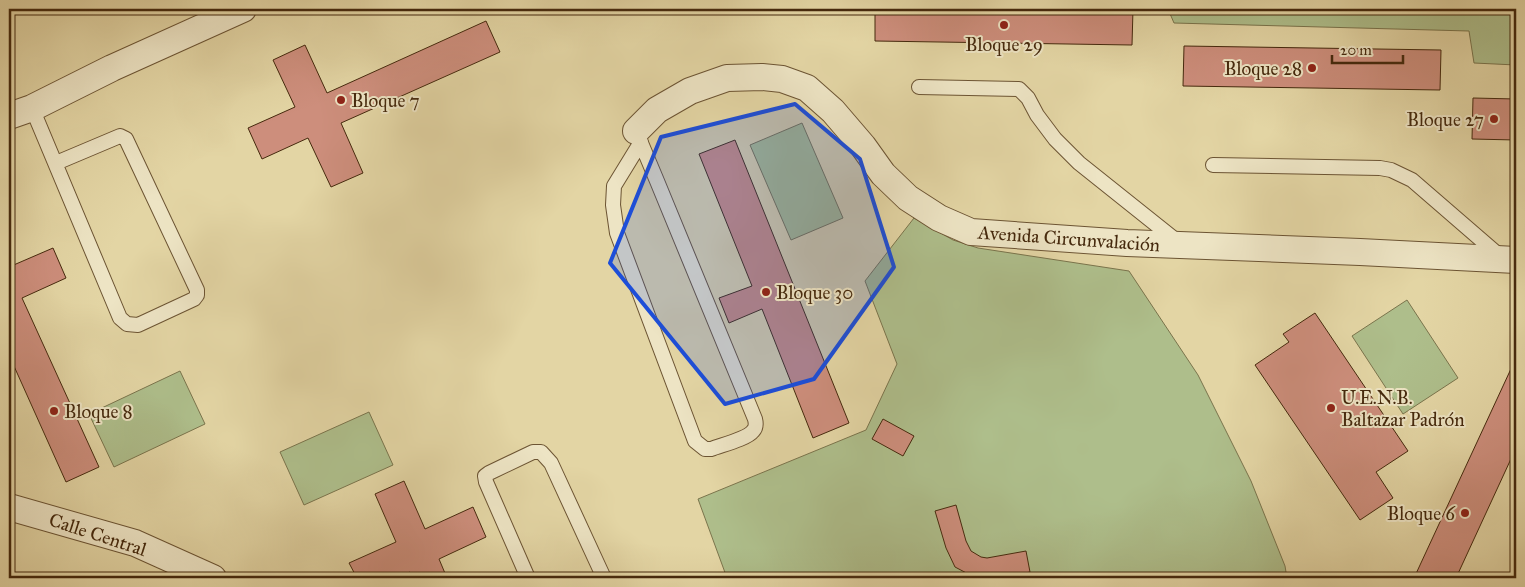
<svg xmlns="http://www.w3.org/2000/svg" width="1525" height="587" font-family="'IM FELL Great Primer',serif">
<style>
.green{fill:#aebe8b;stroke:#7a744c}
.building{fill:#cd8e7c;stroke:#45290d}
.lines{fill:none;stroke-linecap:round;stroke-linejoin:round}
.lane-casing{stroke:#6c5433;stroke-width:16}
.street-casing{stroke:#6c5433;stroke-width:28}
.lane{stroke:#ede4c4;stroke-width:14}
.street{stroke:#ede4c4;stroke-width:26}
.marked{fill:#1d4ed8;fill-opacity:0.2;stroke:#1d4ed8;stroke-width:4;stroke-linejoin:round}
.poi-dot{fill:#8f2418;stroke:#ede4c4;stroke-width:2}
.labels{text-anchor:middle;stroke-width:4;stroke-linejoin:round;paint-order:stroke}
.poi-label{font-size:19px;fill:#45290d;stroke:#ede4c4;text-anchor:start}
.street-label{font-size:19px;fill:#45290d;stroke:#ede4c4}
</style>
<rect width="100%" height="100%" fill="#e3d5a4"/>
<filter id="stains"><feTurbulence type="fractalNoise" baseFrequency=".004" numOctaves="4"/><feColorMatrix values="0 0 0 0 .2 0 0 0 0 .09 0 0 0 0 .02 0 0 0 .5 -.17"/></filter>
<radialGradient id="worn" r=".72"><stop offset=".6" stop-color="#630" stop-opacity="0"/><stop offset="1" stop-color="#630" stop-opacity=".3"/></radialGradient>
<g class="green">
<path d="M1168 9H1516V65L1474 63 1469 31 1174 23Z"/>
<path d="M802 123 843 218 791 240 750 145Z"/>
<path d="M914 218 953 240 978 248 1129 271 1198 375 1251 481 1285 566 1287 578H727L698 499 866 430 897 364 865 281Z"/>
<path d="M1407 300 1458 378 1403 414 1352 336Z"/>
<path d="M180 371 205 424 114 467 89 414Z"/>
<path d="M369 412 393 465 304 505 280 452Z"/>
</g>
<g class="building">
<path d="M875 9H1133L1132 45 875 41Z"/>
<path d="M486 21 500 52 341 123 363 173 331 187 308 138 262 159 248 128 295 107 273 60 305 45 327 93Z"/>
<path d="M1184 46 1441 50 1440 90 1183 86Z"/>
<path d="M1473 98 1516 99V140L1472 139Z"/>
<path d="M735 140 849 423 813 438 762 309 729 323 719 298 752 286 699 154Z"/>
<path d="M53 248 66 278 22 298 99 467 66 482 9 355V267Z"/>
<path d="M1315 313 1408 451 1376 472 1393 498 1360 520 1255 365 1289 342 1283 334Z"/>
<path d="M1516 358V448L1456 578H1414Z"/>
<path d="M883 419 914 436 903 456 872 439Z"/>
<path d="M404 481 425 529 473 507 486 537 439 559 447 578H412L410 572 397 578H357L349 563 396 542 375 494Z"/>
<path d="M956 505 966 541 971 551 981 557 987 558 1026 551 1030 572 999 578H976L955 567 946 548 935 511Z"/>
</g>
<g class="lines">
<g class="lane-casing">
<g id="lane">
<path d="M919 87 1019 89 1028 98 1037 115 1055 139 1079 163 1178 242"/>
<path d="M32 108 120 318 127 324 138 325 194 299 197 295V290L126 139 120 136 56 163"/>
<path d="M636 131 657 181 755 419C756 423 756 428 753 431 747 439 721 445 711 449H705L695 441 617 233 613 205 614 186 641 142"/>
<path d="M1213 165 1380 168 1391 170 1412 180 1501 257"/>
<path d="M528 578 486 482 485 476 489 473 533 452H541L551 463 604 578"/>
</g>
</g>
<g class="street-casing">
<g id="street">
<path d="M9 116 32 108 112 68 243 9"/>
<path d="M636 131 657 110 690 91 727 78 762 77 782 79 807 88 833 111 863 146 883 174 908 198 939 218 971 232 1127 243 1360 252 1516 260"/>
<path d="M9 507 135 543 213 578"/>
</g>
</g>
<use href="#lane" class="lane"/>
<use href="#street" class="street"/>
</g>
<path class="marked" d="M795 104 860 159 894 267 814 379 725 404 610 263 661 137Z"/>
<g class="poi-dot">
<circle cx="1004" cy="25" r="5"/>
<circle cx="1312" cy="68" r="5"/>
<circle cx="341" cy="100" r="5"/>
<circle cx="1494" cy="119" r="5"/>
<circle cx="766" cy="292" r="5"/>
<circle cx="1331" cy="408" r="5"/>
<circle cx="54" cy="411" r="5"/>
<circle cx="1465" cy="513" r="5"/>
</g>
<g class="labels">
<g class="poi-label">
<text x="1004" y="51" text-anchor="middle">Bloque 29</text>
<text x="1302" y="75" text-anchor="end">Bloque 28</text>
<text x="351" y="107">Bloque 7</text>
<text x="1484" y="126" text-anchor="end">Bloque 27</text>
<text x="776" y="299">Bloque 30</text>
<text x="1341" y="404">U.E.N.B.<tspan x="1341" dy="22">Baltazar Padrón</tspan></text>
<text x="64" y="418">Bloque 8</text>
<text x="1455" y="520" text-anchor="end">Bloque 6</text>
</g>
<g class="street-label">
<text transform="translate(1069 238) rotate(4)" y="7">Avenida Circunvalación</text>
<text transform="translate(98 534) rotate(18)" y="7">Calle Central</text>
</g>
</g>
<rect width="1525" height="587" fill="none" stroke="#e3d5a4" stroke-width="30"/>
<rect x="10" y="10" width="1505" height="567" fill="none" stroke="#45290d" stroke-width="2.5"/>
<rect x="15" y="15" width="1495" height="557" fill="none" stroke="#45290d"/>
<path d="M1332 55v8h71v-8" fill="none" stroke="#45290d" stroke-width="2.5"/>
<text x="1340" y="55" font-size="15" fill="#45290d" stroke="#ede4c4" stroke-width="4" paint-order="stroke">20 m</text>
<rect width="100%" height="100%" filter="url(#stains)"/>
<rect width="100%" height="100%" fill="url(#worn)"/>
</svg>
